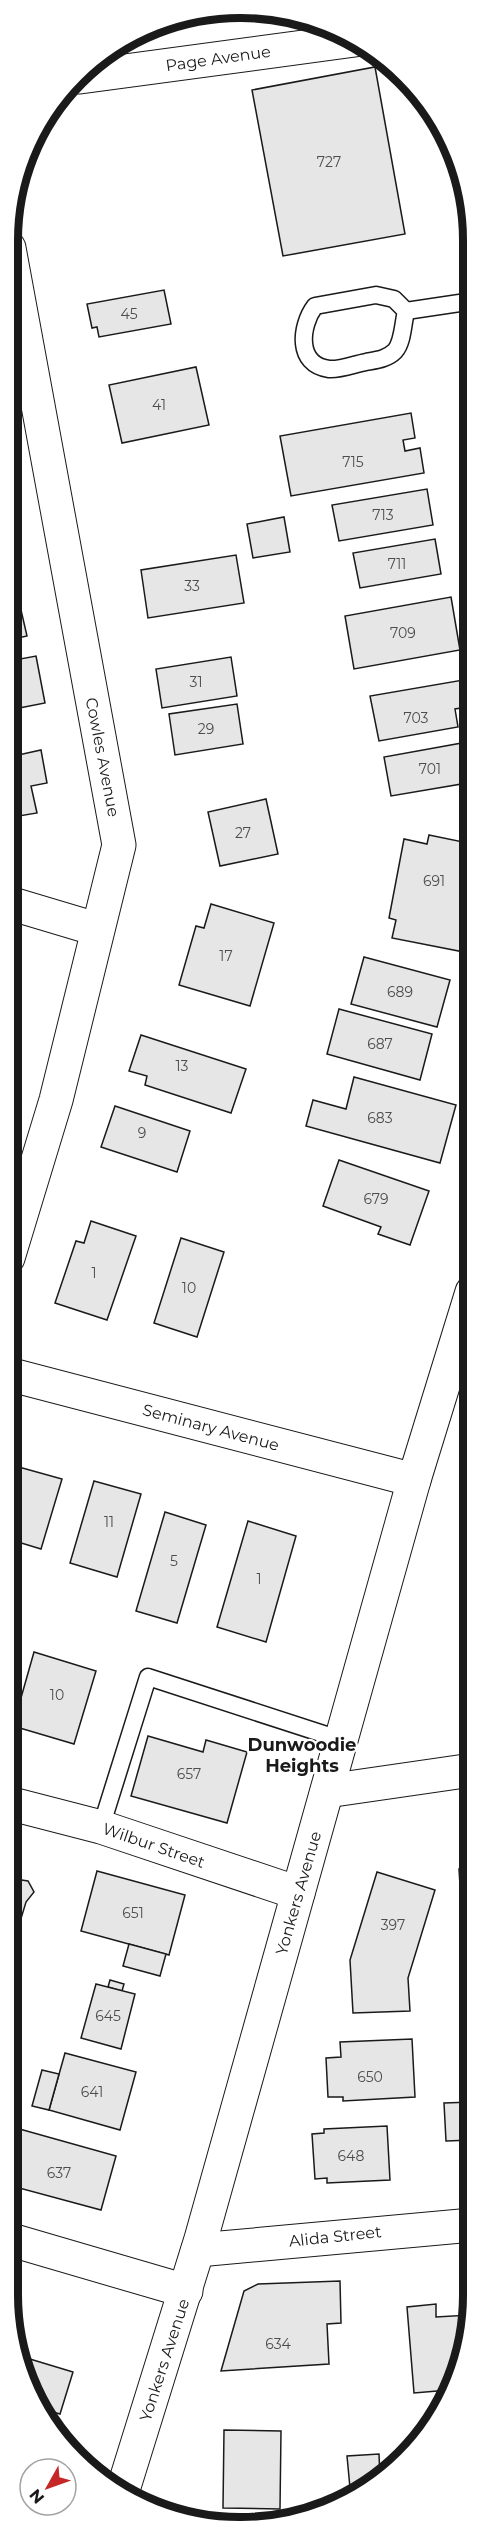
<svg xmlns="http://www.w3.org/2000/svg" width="481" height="2535" font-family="Montserrat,sans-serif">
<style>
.building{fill:#e6e6e6;stroke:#1a1a1a;stroke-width:1.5}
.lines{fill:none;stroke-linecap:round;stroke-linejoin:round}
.service-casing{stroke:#1a1a1a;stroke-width:19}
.minor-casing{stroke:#1a1a1a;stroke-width:35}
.tertiary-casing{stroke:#1a1a1a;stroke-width:35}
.primary-casing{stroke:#1a1a1a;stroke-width:35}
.service{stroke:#fff;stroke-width:16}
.minor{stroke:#fff;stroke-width:33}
.tertiary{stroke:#fff;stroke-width:33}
.primary{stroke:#fff;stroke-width:33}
.labels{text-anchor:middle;stroke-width:4.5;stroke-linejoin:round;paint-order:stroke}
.number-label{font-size:14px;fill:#4d4d4d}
.street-label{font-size:16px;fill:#1a1a1a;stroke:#fff}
.neighbourhood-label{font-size:18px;font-weight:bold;fill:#1a1a1a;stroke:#fff}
.rim{fill:none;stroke:#1a1a1a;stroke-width:8}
</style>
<rect width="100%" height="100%" fill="#fff"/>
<g class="building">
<path d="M375 67 405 234 283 256 252 90Z"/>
<path d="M164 290 171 324 99 337 97 327 92 328 87 304Z"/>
<path d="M196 367 209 425 122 443 109 385Z"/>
<path d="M411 413 415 438 403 440 405 451 420 448 424 473 291 496 280 436Z"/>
<path d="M427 489 433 525 339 541 332 505Z"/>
<path d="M284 517 290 552 253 558 247 524Z"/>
<path d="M435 539 441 574 360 588 353 553Z"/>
<path d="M236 555 244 603 148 618 141 570Z"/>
<path d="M15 584 27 636 9 640V586Z"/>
<path d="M451 597 460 650 354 669 345 616Z"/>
<path d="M36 656 45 703 9 710V661Z"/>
<path d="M231 657 237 696 162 708 156 669Z"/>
<path d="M463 680 468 707 455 709 458 727 379 741 370 696Z"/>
<path d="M237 704 243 744 175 755 169 714Z"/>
<path d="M473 741V782L391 796 384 757Z"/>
<path d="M41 750 47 783 31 786 37 813 19 816 17 808 9 810V757Z"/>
<path d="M266 799 278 854 220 866 208 812Z"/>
<path d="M429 835 473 844 472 937 469 953 392 938 396 920 389 918 404 839 427 844Z"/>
<path d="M211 904 274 923 250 1006 179 985 196 926 204 928Z"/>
<path d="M364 957 450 980 437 1027 351 1004Z"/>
<path d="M9 993 15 995 9 1017Z"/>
<path d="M339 1009 432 1034 420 1080 327 1054Z"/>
<path d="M141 1035 246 1069 231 1113 145 1085 147 1076 129 1071Z"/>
<path d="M354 1077 456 1105 440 1163 306 1126 313 1100 346 1109Z"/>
<path d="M115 1106 190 1131 177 1172 101 1147Z"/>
<path d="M339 1160 429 1191 410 1245 378 1234 381 1227 323 1206Z"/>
<path d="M91 1221 136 1236 107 1320 55 1303 76 1241 84 1243Z"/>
<path d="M181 1238 224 1252 197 1337 154 1323Z"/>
<path d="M8 1464 62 1479 41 1549 8 1539Z"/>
<path d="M94 1481 141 1494 117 1577 70 1563Z"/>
<path d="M165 1512 206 1525 177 1623 136 1611Z"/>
<path d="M248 1521 296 1536 266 1642 217 1627Z"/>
<path d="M8 1643 15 1645 8 1670Z"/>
<path d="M34 1652 96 1671 74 1744 13 1726Z"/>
<path d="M148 1736 203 1752 206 1740 247 1752 227 1823 131 1796Z"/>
<path d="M472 1868V1951H464L459 1869Z"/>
<path d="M97 1871 185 1895 169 1955 81 1931Z"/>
<path d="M377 1872 435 1890 408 1978 410 2011 353 2013 350 1960Z"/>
<path d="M8 1878 28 1881 34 1892 26 1902 9 1958Z"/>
<path d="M129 1944 166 1954 160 1976 123 1966Z"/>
<path d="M110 1980 124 1984 122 1991 108 1987Z"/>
<path d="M96 1984 135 1994 121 2049 81 2038Z"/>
<path d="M8 1985 14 1987 8 2009Z"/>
<path d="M412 2039 415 2097 343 2101V2097H328L326 2058 341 2057 340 2042Z"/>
<path d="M65 2053 136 2072 120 2130 49 2110Z"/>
<path d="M42 2070 59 2074 49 2110 32 2106Z"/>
<path d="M472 2102V2140L446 2141 444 2103Z"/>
<path d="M387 2126 390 2180 327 2183V2178L315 2179 312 2134 324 2133V2129Z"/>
<path d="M16 2128 116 2156 101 2210 8 2185V2162Z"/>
<path d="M340 2281 341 2323 327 2324 329 2364 221 2371 244 2291 258 2284Z"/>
<path d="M436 2304V2317L470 2315 471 2327 449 2390 414 2393 407 2307Z"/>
<path d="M20 2356 73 2372 60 2414 42 2409 25 2383Z"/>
<path d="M224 2430 281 2431 280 2509 223 2508Z"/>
<path d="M379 2454 380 2478 365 2487 350 2488 347 2456Z"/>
</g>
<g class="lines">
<g class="service-casing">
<g id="service">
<path d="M376 295 394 299 406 311C403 323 403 342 395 351 387 359 377 360 366 362 355 364 340 370 329 369 296 365 300 326 315 306Z"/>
<path d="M406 311 473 301"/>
<path d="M101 1827 148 1677 342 1740"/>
</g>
</g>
<g class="minor-casing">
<g id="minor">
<path d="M80 77 355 40"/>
<path d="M9 903 96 929"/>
<path d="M8 1258 56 1100 119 845 9 248"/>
<path d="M8 1803 101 1827 298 1893"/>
<path d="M8 2239 186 2291"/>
<path d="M198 2250 472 2225"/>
</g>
</g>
<g class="tertiary-casing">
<g id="tertiary">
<path d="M8 1374 414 1480"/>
<path d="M327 1791 472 1770"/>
</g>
</g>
<g class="primary-casing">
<path id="primary" d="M122 2493 201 2239 414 1480 472 1292"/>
</g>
<use href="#service" class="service"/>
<use href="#minor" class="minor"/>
<use href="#tertiary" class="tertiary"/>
<use href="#primary" class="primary"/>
</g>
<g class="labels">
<g class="number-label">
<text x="329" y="167">727</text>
<text x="129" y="319">45</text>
<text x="159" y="410">41</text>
<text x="353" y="467">715</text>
<text x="383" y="520">713</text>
<text x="397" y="569">711</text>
<text x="192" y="591">33</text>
<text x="403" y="638">709</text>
<text x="196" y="687">31</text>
<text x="416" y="723">703</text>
<text x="206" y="734">29</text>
<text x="430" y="774">701</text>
<text x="243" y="838">27</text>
<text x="434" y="886">691</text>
<text x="226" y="961">17</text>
<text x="400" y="997">689</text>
<text x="380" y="1049">687</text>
<text x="182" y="1071">13</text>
<text x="380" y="1123">683</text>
<text x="142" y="1138">9</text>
<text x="376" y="1204">679</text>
<text x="94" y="1278">1</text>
<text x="189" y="1293">10</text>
<text x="109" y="1527">11</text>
<text x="174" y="1566">5</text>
<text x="259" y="1584">1</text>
<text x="57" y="1700">10</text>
<text x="189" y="1779">657</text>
<text x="133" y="1918">651</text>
<text x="393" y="1930">397</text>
<text x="108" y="2021">645</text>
<text x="370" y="2082">650</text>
<text x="92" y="2097">641</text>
<text x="351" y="2161">648</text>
<text x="59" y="2178">637</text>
<text x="278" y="2349">634</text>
</g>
<g class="street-label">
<text transform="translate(218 58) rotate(-8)" y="6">Page Avenue</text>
<text transform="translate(103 757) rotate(79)" y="6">Cowles Avenue</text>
<text transform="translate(211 1427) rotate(15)" y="6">Seminary Avenue</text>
<text transform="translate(154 1845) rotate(19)" y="6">Wilbur Street</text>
<text transform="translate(298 1893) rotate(-74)" y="6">Yonkers Avenue</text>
<text transform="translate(335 2236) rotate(-6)" y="6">Alida Street</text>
<text transform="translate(164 2360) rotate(-72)" y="6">Yonkers Avenue</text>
</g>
<g class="neighbourhood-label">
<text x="302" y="1751">Dunwoodie<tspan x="302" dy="21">Heights</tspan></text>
</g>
</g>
<path d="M0 0H481V2535H0ZM240 18H241A222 222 0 0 1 463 240V2295A222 222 0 0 1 241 2517H240A222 222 0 0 1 18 2295V240A222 222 0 0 1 240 18Z" fill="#fff" fill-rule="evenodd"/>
<path class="rim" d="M240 18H241A222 222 0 0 1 463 240V2295A222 222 0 0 1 241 2517H240A222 222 0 0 1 18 2295V240A222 222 0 0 1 240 18Z"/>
<g transform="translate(48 2487) rotate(230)"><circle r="28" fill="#ffffff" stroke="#a3a3a3" stroke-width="1.5"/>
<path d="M0-4.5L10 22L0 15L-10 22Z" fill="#c62828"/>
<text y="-9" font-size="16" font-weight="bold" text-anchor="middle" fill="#1a1a1a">N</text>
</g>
</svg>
